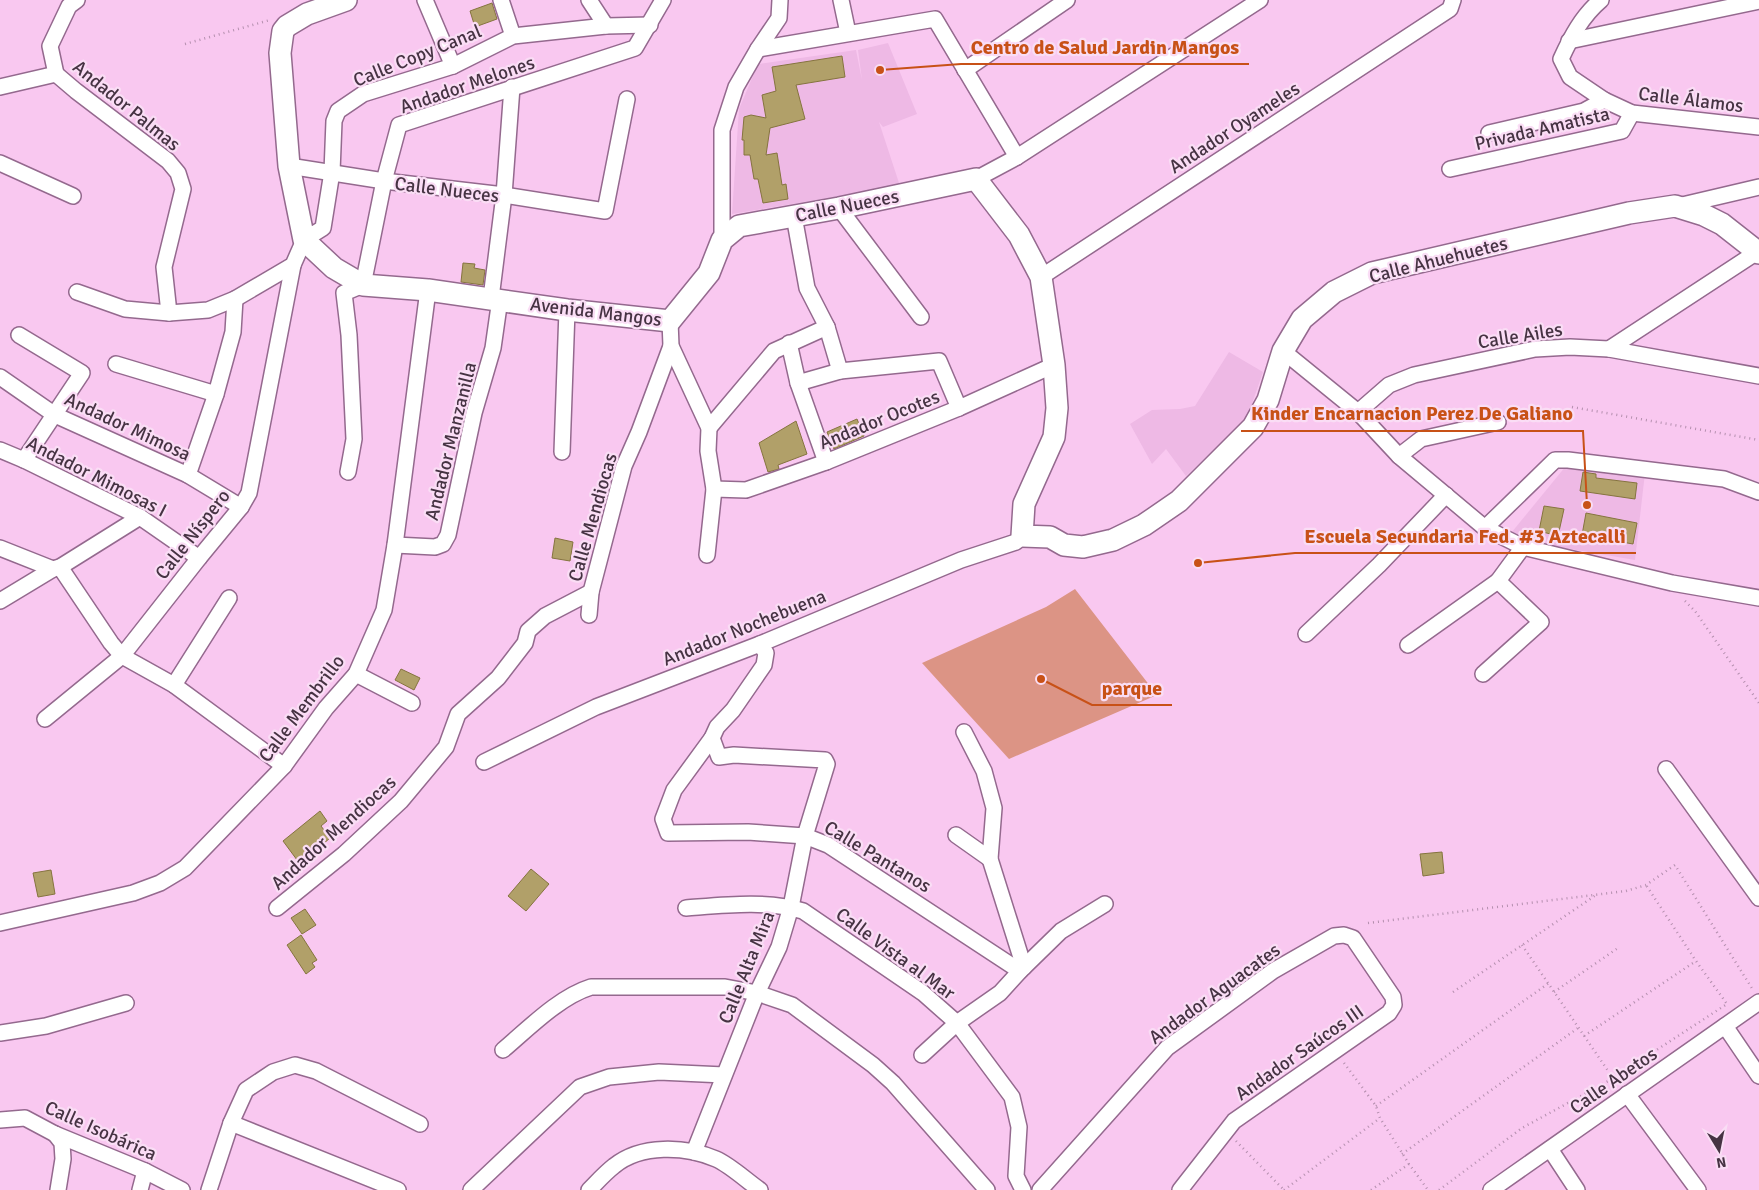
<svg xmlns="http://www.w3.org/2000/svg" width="1759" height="1190" font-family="Signika,sans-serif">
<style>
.built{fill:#eeb9e5}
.green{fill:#dc9485}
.building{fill:#b1a069;stroke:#85743f}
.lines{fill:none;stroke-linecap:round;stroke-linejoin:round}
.street-casing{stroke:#94698e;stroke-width:18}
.secondary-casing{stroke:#94698e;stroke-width:24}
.path{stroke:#b48fae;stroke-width:2.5;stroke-dasharray:1 4;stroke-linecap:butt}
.street{stroke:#fff;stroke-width:15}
.secondary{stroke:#fff;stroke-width:21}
.labels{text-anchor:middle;stroke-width:4.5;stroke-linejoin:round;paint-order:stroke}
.street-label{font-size:19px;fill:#463343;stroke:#faddf5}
.leader{fill:none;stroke:#c85117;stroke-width:2}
.callout-dot{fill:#c85117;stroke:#faddf5;stroke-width:2}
.callout-label{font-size:20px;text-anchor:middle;font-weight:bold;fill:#c85117;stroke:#faddf5;stroke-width:4.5;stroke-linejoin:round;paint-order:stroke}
</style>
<rect width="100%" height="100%" fill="#f9c8f0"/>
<g class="built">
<path d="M888 43 917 114 883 127 879 122 900 186 732 214 739 109 758 64 856 50 862 80 858 50Z"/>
<path d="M1229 352 1263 372 1247 418 1186 476 1166 449 1152 464 1130 424 1152 410 1180 409 1195 406Z"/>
<path d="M1570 461 1645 473 1635 560 1507 538Z"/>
</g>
<path class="green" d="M1075 589 1157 695 1009 759 922 663 1046 607Z"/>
<g class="building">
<path d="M492 3 497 19 475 27 470 11Z"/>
<path d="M842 56 845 77 796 85 805 119 770 128 766 155 777 153 782 185 786 184 788 199 763 203 758 179H754L750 155H744V140H742L744 117 751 115 766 118 762 95 776 91 772 67Z"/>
<path d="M463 263 475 264 474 268 485 270 483 285 461 282Z"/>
<path d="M857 419 864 436 834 449 827 432Z"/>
<path d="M796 421 807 454 778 465 779 469 768 472 759 443Z"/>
<path d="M1583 472 1596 474V478L1637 483 1635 499 1580 491Z"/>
<path d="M1544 506 1564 509 1558 536 1539 531Z"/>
<path d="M1586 513 1637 523 1633 544 1582 535Z"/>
<path d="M555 538 573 542 570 561 552 558Z"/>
<path d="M401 669 420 678 414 690 395 680Z"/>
<path d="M320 811 327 821 321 826 330 838 300 864 283 841Z"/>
<path d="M1442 852 1444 873 1423 876 1420 854Z"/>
<path d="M531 869 549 884 526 911 508 896Z"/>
<path d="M51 870 55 894 38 897 33 873Z"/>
<path d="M305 909 316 925 302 934 291 918Z"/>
<path d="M301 935 317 960 312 963 315 967 306 974 287 945Z"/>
</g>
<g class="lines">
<g class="street-casing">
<g id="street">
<path d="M425 0 453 66"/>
<path d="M501 0 513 36"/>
<path d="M589 0 606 26"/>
<path d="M841 0 848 33"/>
<path d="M1601 0C1582 16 1571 37 1561 59L1570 77 1604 100 1632 113 1759 127"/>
<path d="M1569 41 1759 1"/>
<path d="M758 49 935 19 1017 157"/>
<path d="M965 70 1067 0"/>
<path d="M56 74 76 91 168 161 178 173 183 189 164 267 169 313"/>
<path d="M56 74 50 46 69 6 77 0"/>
<path d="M0 87 56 74"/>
<path d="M1489 133 1584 111 1604 100"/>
<path d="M0 163 73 196"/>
<path d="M289 166 384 181 504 195 605 211 627 99"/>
<path d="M1450 169 1622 131 1632 113"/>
<path d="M976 179 1017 157 1260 0"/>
<path d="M1678 206 1759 187"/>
<path d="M839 208 921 317"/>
<path d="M794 216 807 288 827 327 840 371"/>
<path d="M722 240V130L736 87 758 49 779 18 780 0"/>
<path d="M1041 277 1450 9 1453 0"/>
<path d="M77 292 125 309 169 313 208 310 235 299 293 265 304 240 323 228 332 172 334 121 338 111 363 94 453 66 513 36 606 26 650 25"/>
<path d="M491 298 504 195 512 87"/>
<path d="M670 321 671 346 709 428 708 451 714 489 707 555"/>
<path d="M19 335 82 373 24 460"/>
<path d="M789 343 798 383 826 462"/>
<path d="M1609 349 1757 252"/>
<path d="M1283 351 1358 412 1399 456 1485 528 1523 547 1672 583 1759 598"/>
<path d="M116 364 216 394"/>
<path d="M0 377 55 415 188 475 241 507"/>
<path d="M798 383 840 371 939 361 959 408"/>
<path d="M1358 412 1389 385 1414 375 1535 349 1570 347 1609 349 1759 376"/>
<path d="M709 428 774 351 827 327"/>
<path d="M0 450 24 460 140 517 199 558"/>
<path d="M562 452 567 310"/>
<path d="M1399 456 1421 439 1498 422"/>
<path d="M348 472 354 439 349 335 344 293 363 285 384 181 399 125 635 48 663 0"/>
<path d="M188 475 216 394 233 332 235 299"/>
<path d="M714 489 746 490 826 462 959 408 1054 365"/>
<path d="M1485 528 1555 460H1568L1724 479 1759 492"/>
<path d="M395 545 435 547 443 544 448 535 474 413 493 348 500 299"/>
<path d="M0 548 53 569"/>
<path d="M60 567 111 643 122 656 174 685 284 766"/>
<path d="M0 601 53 569 60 567 140 517"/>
<path d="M589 615 591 592 624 466 639 432 671 346"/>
<path d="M1306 634 1379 565 1446 495"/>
<path d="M760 644 766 653 764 665 733 710 717 727 712 738 674 790 663 819 668 833 748 832 805 836 828 845 1020 971"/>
<path d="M1408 645 1498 581 1523 547"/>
<path d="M356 674 412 703"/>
<path d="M1483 674 1541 622 1498 581"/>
<path d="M174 685 229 598"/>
<path d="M45 719 122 656 199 558 241 507 249 493 293 265"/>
<path d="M964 732 984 771 994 808 990 859 1024 967"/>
<path d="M484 762 596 707 760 644 961 560 1016 542 1022 536"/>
<path d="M1666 769 1759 898"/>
<path d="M956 835 990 859"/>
<path d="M277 908 344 854 401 801 446 747 458 714 498 678 525 643 528 631 545 616 591 592"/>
<path d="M686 908C725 905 766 900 803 911L923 993 957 1023 1012 1097 1019 1127 1016 1176 1023 1190"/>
<path d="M0 923 133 893 160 883 185 868 284 766 326 708 356 674 384 610 395 545 428 290"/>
<path d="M1725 1026 1759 1076"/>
<path d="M0 1033 46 1026 126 1003"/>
<path d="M503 1050C529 1028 559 997 591 987H725L757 993 792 1005 873 1065 893 1083 987 1190"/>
<path d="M922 1055 957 1023 1000 993 1020 971 1061 931 1105 904"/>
<path d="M1627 1094 1698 1190"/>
<path d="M0 1120 25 1118 55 1134 145 1171 182 1190"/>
<path d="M231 1123 398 1190"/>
<path d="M55 1134 62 1143 63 1159 58 1190"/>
<path d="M1550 1149 1577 1190"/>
<path d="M694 1152 757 993 779 947 791 907 805 836 827 764 825 760 734 755 719 757 712 738"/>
<path d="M140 1190 145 1171"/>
<path d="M209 1190 231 1123 246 1090 273 1072 295 1065 316 1071 420 1124"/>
<path d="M471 1190 580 1087 609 1077 659 1072 724 1075"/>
<path d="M589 1190C597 1182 605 1173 614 1166 641 1144 685 1146 716 1159 730 1165 747 1181 760 1190"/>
<path d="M1040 1190 1167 1048 1273 971 1334 936 1344 935 1353 938 1393 997 1394 1005 1389 1013 1234 1121 1180 1190"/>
<path d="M1491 1190 1759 1002"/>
</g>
</g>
<g class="secondary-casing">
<path id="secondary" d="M346 0 307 14 287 26 283 31 280 53 289 166 304 240 334 268 363 285 428 290 567 310 670 321 709 273 722 240 739 226 839 208 976 179 1019 235 1041 277 1054 365 1057 408 1054 437 1024 504 1022 536 1050 537 1064 545 1083 547 1113 540 1144 525 1179 501 1253 427 1268 400 1283 351 1302 319 1334 292 1372 273 1629 213 1675 206 1704 215 1722 224 1759 253"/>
</g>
<g class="path">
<path d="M185 44 270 20"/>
<path d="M1572 407 1759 440"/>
<path d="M1685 601 1695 611 1759 703"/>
<path d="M1368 923 1626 891 1646 885 1675 865 1753 990"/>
<path d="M1522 945 1617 1084"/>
<path d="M1453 992 1596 895"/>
<path d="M1554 992 1618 948"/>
<path d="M1584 1036 1696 961"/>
<path d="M1344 1063 1376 1106 1380 1118 1409 1164 1428 1190"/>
<path d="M1376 1106 1549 983"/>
<path d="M1236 1141 1284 1190"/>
<path d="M1402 1154 1578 1028"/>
<path d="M1284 1190 1380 1118"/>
<path d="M1371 1190 1409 1164"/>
<path d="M1439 1190 1522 1128 1612 1079 1727 1004 1696 961 1646 885"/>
</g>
<use href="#street" class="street"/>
<use href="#secondary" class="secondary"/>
</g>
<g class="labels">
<g class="street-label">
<text transform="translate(417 55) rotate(-22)" y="7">Calle Copy Canal</text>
<text transform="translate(467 84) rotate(-19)" y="7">Andador Melones</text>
<text transform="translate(1691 99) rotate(7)" y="7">Calle Álamos</text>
<text transform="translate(127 105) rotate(39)" y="7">Andador Palmas</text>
<text transform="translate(1234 127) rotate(-33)" y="7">Andador Oyameles</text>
<text transform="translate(1542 128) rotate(-13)" y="7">Privada Amatista</text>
<text transform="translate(447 189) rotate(7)" y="7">Calle Nueces</text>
<text transform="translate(847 205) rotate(-11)" y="7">Calle Nueces</text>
<text transform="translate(1438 259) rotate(-14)" y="7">Calle Ahuehuetes</text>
<text transform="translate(596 311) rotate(7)" y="7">Avenida Mangos</text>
<text transform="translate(1520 335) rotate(-9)" y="7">Calle Ailes</text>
<text transform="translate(879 419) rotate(-22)" y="7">Andador Ocotes</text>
<text transform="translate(128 426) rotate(25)" y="7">Andador Mimosa</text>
<text transform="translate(450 441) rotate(-76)" y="7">Andador Manzanilla</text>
<text transform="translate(97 476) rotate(27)" y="7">Andador Mimosas I</text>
<text transform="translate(592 517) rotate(-74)" y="7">Calle Mendiocas</text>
<text transform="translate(192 534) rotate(-52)" y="7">Calle Níspero</text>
<text transform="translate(744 627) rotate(-22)" y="7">Andador Nochebuena</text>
<text transform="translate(301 708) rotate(-53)" y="7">Calle Membrillo</text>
<text transform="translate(333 832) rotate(-42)" y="7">Andador Mendiocas</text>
<text transform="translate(878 856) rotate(31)" y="7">Calle Pantanos</text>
<text transform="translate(896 953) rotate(36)" y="7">Calle Vista al Mar</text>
<text transform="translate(746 967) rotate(-68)" y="7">Calle Alta Mira</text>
<text transform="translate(1214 993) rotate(-36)" y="7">Andador Aguacates</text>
<text transform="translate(1299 1052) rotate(-35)" y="7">Andador Saúcos III</text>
<text transform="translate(1613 1080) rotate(-35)" y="7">Calle Abetos</text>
<text transform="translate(101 1130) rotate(24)" y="7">Calle Isobárica</text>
</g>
</g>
<path class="leader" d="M880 70L961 64H1249M1587 505L1583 431H1241M1198 563L1295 553H1636M1041 679L1092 705H1172"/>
<g class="callout-dot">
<circle cx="880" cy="70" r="5"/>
<circle cx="1587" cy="505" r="5"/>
<circle cx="1198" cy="563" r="5"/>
<circle cx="1041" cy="679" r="5"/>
</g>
<g class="callout-label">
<text x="1105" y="54">Centro de Salud Jardin Mangos</text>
<text x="1412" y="420">Kinder Encarnacion Perez De Galiano</text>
<text x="1465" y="543">Escuela Secundaria Fed. #3 Aztecalli</text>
<text x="1132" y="695">parque</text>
</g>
<g transform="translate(1719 1150) rotate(170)" stroke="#faddf5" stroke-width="4" paint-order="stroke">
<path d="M0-4L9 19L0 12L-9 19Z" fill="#463343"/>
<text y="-8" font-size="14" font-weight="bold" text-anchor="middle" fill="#463343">N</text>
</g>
</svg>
